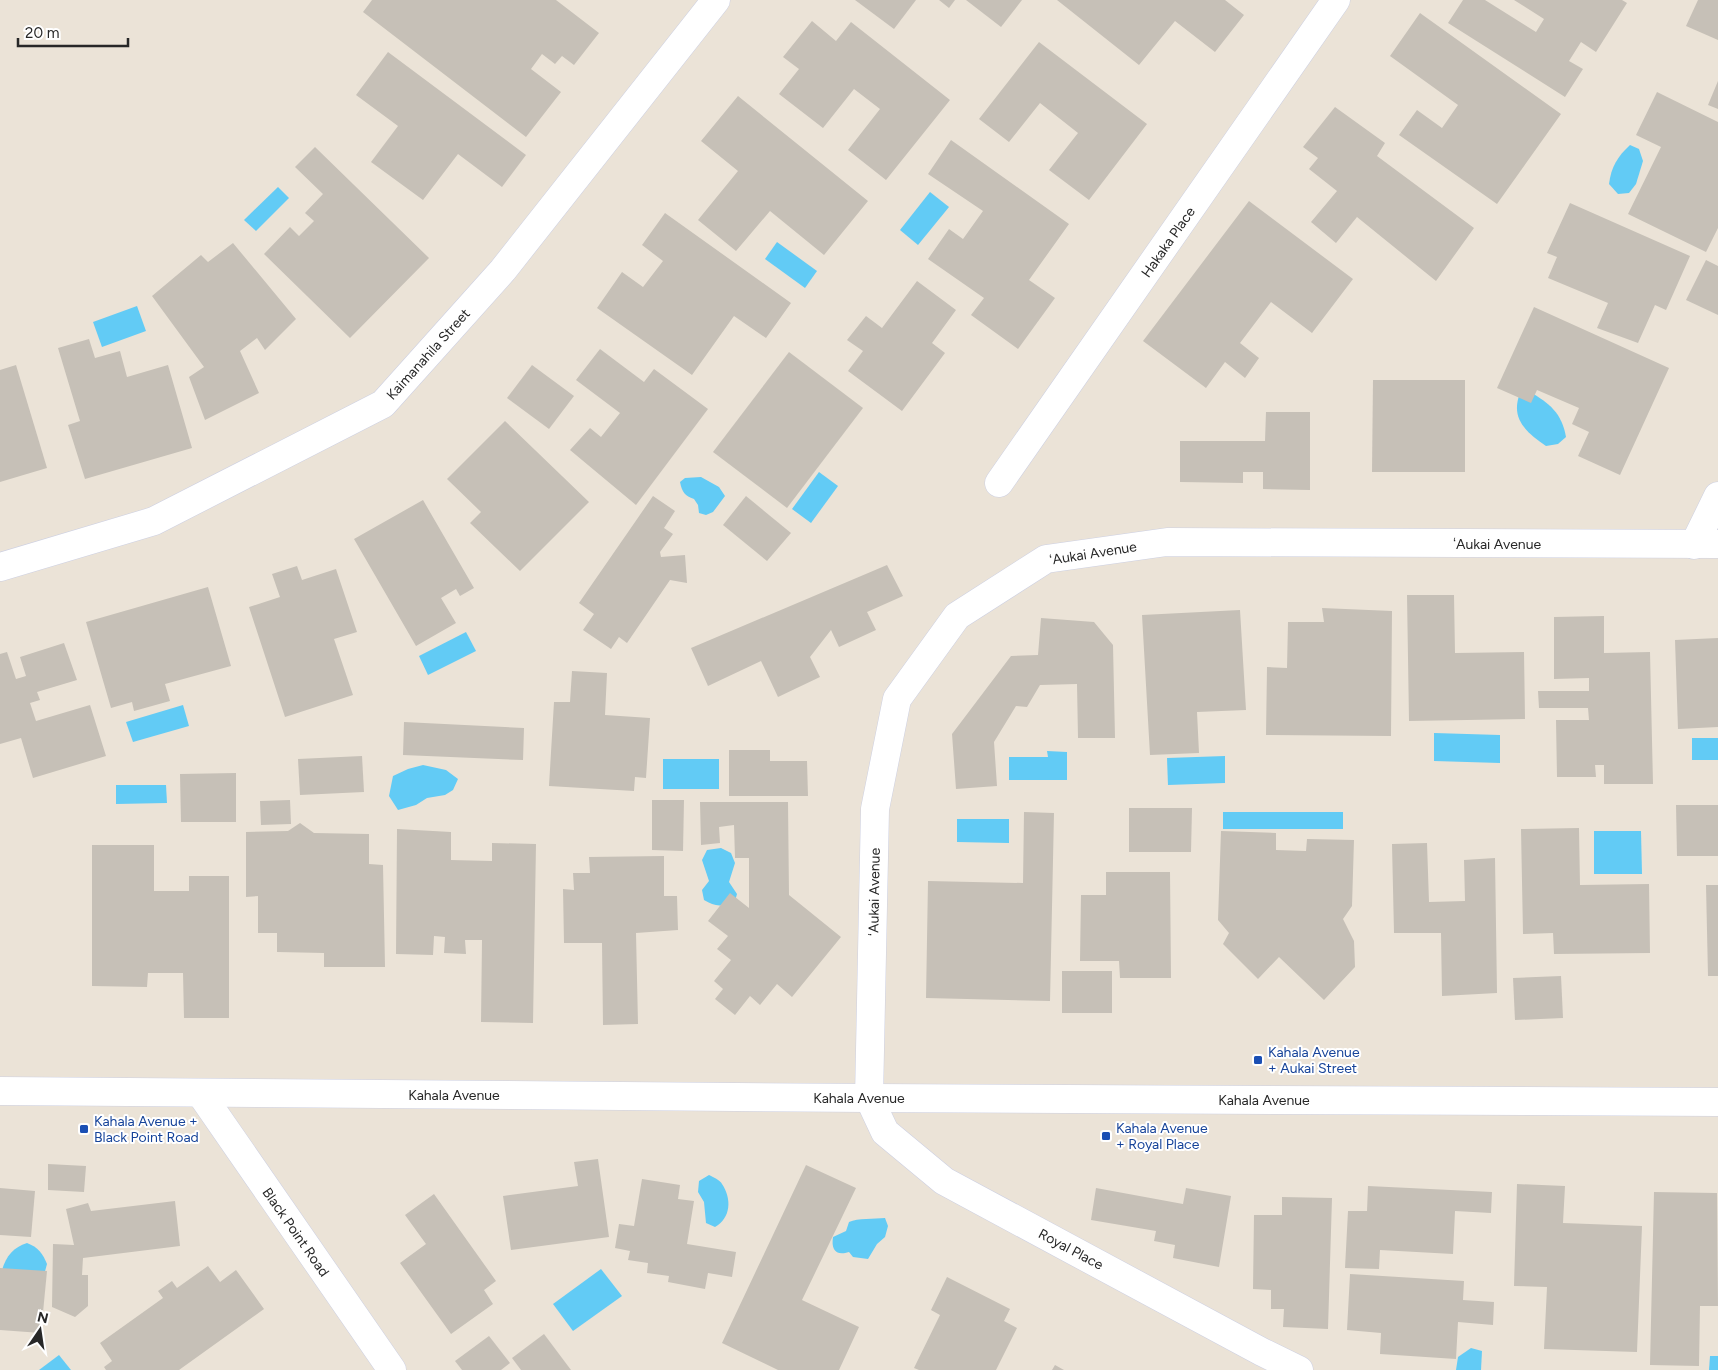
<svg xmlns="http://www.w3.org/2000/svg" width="1718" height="1370" font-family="Figtree,sans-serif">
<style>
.water{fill:#62cbf5}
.building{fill:#c6c0b7}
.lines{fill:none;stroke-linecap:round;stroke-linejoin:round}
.minor-casing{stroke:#cdd0e2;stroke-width:29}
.tertiary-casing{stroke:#cdd0e2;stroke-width:29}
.minor{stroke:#fff;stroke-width:28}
.tertiary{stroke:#fff;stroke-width:28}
.transit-dot{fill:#1a4fb4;stroke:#fff;stroke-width:2}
.labels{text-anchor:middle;stroke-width:4;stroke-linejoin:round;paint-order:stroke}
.street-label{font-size:14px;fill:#272727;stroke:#fff}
.transit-label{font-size:14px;fill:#164399;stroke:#fff;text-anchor:start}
</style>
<rect width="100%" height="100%" fill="#ebe3d7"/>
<g class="water">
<path d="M1630 145 1639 149 1643 161 1636 184 1629 193 1618 194 1609 184C1611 167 1618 156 1630 145Z"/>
<path d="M278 187 289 198 256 231 244 220Z"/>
<path d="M930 192 949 207 918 245 900 230Z"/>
<path d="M777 242 817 271 805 288 765 259Z"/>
<path d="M137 306 146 331 102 347 93 322Z"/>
<path d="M1530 392C1549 403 1562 413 1566 437L1558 444 1546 446C1526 432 1510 419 1520 393Z"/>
<path d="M819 472 838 486 811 523 792 509Z"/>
<path d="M701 477 719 487 725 496 713 512 706 515 699 513 698 505 694 499C685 496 682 492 680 482L685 478Z"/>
<path d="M466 632 476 651 428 675 419 656Z"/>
<path d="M183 705 189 726 133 742 126 722Z"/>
<path d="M1434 733 1500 735V763L1434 761Z"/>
<rect x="1692" y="738" width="26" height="22"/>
<path d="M1047 751 1067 752V780H1009V757H1048Z"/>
<path d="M1225 756V783L1168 785 1167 758Z"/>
<rect x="663" y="759" width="56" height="30"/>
<path d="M423 765 446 770 458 779 453 790 445 795 427 798 416 805 398 810 389 796 393 776 408 769Z"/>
<path d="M116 785H166L167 803 116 804Z"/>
<rect x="1223" y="812" width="120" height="17"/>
<path d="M957 819H1009V843L957 842Z"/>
<path d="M1594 831H1641L1642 874H1594Z"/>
<path d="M721 848 731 853 735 863 729 882 737 894 735 901C723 907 715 907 704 900L702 890 709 881 702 860 707 850Z"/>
<path d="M709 1175C713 1177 720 1180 722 1184 732 1199 731 1218 715 1227L706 1223 704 1202 698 1192 699 1181Z"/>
<path d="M885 1218 888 1226 885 1237 877 1244 868 1259 853 1257 849 1252C836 1256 831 1250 833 1237L846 1231 849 1222C858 1218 874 1219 885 1218Z"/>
<path d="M27 1243C38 1247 43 1254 47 1264L44 1275 2 1270C6 1256 14 1247 27 1243Z"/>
<path d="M601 1269 622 1296 573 1331 553 1304Z"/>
<path d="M1471 1348 1482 1351 1481 1370H1456L1458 1357Z"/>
<path d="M59 1355 71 1370H39Z"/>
<path d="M1710 1356H1718V1370H1709Z"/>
</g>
<g class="building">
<path d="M372 0H556L599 33 574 65 562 56 555 64 542 54 531 69 561 92 526 137 363 12Z"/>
<path d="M855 0H916L894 29Z"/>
<path d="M939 0H955L949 8Z"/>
<path d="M966 0H1022L1001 27Z"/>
<path d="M1057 0H1225L1244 15 1215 52 1175 21 1139 65Z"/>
<path d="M1463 0H1485L1536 32 1544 19 1514 0H1622L1627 3 1596 52 1581 42 1569 61 1583 69 1565 97 1448 23Z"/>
<path d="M1698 0H1718V40L1686 26Z"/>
<path d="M1420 13 1561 114 1497 204 1399 135 1417 110 1442 128 1458 105 1390 56Z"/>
<path d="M812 21 836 41 851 22 950 100 886 180 848 150 880 109 854 89 823 128 779 94 799 69 783 57Z"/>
<path d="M1039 42 1147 124 1089 200 1049 170 1078 133 1040 103 1009 142 979 119Z"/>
<path d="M388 52 526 155 502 187 458 154 423 200 371 162 398 126 356 95Z"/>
<path d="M1718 81V109L1708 105Z"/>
<path d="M1657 92 1718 122V228L1706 252 1628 214 1661 147 1636 135Z"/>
<path d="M738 96 868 201 824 255 770 211 736 251 698 220 738 171 701 141Z"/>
<path d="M1335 107 1385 143 1377 156 1474 228 1436 281 1357 217 1336 243 1311 222 1337 191 1309 169 1318 158 1303 147Z"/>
<path d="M951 140 1069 224 1029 280 1055 298 1018 349 971 315 984 298 928 259 949 229 963 239 983 211 928 174Z"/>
<path d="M315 147 429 258 350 338 264 254 290 227 299 236 314 221 305 213 323 194 295 167Z"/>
<path d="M1249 201 1353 279 1312 333 1271 302 1240 343 1259 358 1245 378 1225 362 1206 388 1143 341Z"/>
<path d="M1570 203 1690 256 1666 310 1655 305 1638 343 1597 328 1608 303 1548 278 1557 257 1547 253Z"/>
<path d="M665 213 791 303 766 338 734 316 692 375 597 308 622 272 643 287 663 261 642 245Z"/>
<path d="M233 243 296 319 265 350 257 338 240 351 259 393 205 420 189 377 204 367 152 296 201 255 208 262Z"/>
<path d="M1706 260 1718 266V315L1686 300Z"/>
<path d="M917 281 956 310 932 343 945 353 902 411 848 371 863 351 847 340 866 316 882 328Z"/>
<path d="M1534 307 1669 368 1620 475 1578 456 1589 432 1572 424 1579 408 1537 390 1531 403 1497 388Z"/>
<path d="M89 339 95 358 120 351 127 377 168 365 192 448 85 479 68 425 80 421 58 348Z"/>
<path d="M600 349 644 382 654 369 708 409 636 505 570 450 590 428 601 437 620 413 576 380Z"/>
<path d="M789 352 863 408 787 508 713 452Z"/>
<path d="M16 365 47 468 0 482V370Z"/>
<path d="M532 365 574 396 549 429 507 398Z"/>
<path d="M1373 380H1465V472H1372Z"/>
<path d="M1266 412H1310V490L1263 489V472H1243V483L1180 482V441H1265Z"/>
<path d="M505 421 589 502 520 571 470 523 481 512 447 479Z"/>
<path d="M653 496 675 511 664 528 673 534 660 552 661 557 685 555 687 583 670 580 627 643 619 637 611 649 583 630 594 614 579 603Z"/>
<path d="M746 496 791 533 767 561 723 525Z"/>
<path d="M423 500 474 588 460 596 456 589 441 598 456 623 416 646 354 539Z"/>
<path d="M887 565 903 596 867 612 876 630 839 647 831 630 810 657 820 677 778 697 761 661 708 686 691 648Z"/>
<path d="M297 566 302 580 336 569 357 632 334 639 353 695 285 717 249 607 280 597 272 574Z"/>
<path d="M208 587 231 666 165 684 170 701 134 711 132 702 111 708 86 622Z"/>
<path d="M1407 595H1454L1455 653 1524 652 1525 719 1409 721Z"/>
<path d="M1322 608 1392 611 1391 736 1266 735 1267 667 1287 668 1288 622H1324Z"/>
<path d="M1240 610 1246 710 1197 712 1199 753 1150 755 1142 615Z"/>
<path d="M1604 616V653L1650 652 1653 784H1604V765H1595L1596 777H1557L1556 720H1589L1588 708H1539L1538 691H1589V678L1554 679V617Z"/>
<path d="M1041 618 1094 622 1113 645 1115 738H1078L1077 684 1040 685 1027 707 1016 706 994 742 997 786 956 789 952 734 1011 656 1038 655Z"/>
<path d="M1718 638V727L1678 729 1675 640Z"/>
<path d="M64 643 77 680 37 692 40 700 30 703 36 721 90 705 106 756 33 778 21 738 0 744V654L7 652 16 679 26 676 20 657Z"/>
<path d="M572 671 607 673 605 715 650 718 646 778 635 777 634 791 549 786 554 702H570Z"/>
<path d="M404 722 524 728 523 760 403 755Z"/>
<path d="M729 750H770V761H807L808 796H729Z"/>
<path d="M362 756 364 792 300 795 298 759Z"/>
<path d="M236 773V822H181L180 774Z"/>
<path d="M290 800 291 824 261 825 260 801Z"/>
<path d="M652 800H684L683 851 652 850Z"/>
<path d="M700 802H788L789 895 841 937 792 997 777 984 760 1005 750 996 735 1015 715 999 723 989 714 981 731 960 717 949 728 936 708 921 730 893 749 908V858H735L734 825 719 827 720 843 701 845Z"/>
<path d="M1676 805H1718V856H1677Z"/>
<path d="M1129 808H1192L1191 852H1129Z"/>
<path d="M1024 812 1054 813 1050 1001 926 998 928 881 1023 883Z"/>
<path d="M300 823 314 833 369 834V864L383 865 385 967H324V953L277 952V933H258V896L246 897V832L288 831Z"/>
<path d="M1579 828 1580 885 1649 884 1650 953 1554 954 1553 933 1523 934 1521 829Z"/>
<path d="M397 829 451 832V860L492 861V843L536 844 533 1023 481 1022 482 940H465L466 954 444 953 445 937 434 936 433 955 396 954Z"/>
<path d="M1221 831 1276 833V850L1306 851 1307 839 1354 840 1352 906 1343 919 1354 941 1355 967 1324 1000 1279 957 1258 979 1223 944 1229 933 1218 920Z"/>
<path d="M1427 843 1429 902 1465 901 1464 860 1495 858 1497 993 1442 996 1441 933H1394L1392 844Z"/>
<path d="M92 845H154V891H189V876H229V1018H184L183 973H148L147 987 92 986Z"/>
<path d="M664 856V896H677L678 930 636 933 638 1024 603 1025 602 943H564L563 889 574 890 573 873H590L589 857Z"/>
<path d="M1106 872H1170L1171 978H1120L1119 961H1080L1081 895H1106Z"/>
<path d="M1706 885H1718V976H1708Z"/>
<rect x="1062" y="971" width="50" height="42"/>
<path d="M1561 976 1563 1018 1515 1020 1513 978Z"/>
<path d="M598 1159 609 1237 511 1250 503 1196 578 1186 574 1162Z"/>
<path d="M48 1164 86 1166 84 1192 48 1190Z"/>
<path d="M806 1165 856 1188 802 1300 859 1327 839 1370H778L722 1343Z"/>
<path d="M642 1179 680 1185 678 1199 694 1201 687 1244 736 1252 732 1277 708 1273 705 1289 668 1282 669 1276 647 1273 648 1263 628 1260 630 1251 615 1248 619 1224 634 1226Z"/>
<path d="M1517 1184 1565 1186 1563 1223 1642 1226 1637 1352 1544 1349 1547 1287 1514 1286Z"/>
<path d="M1368 1186 1492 1192 1491 1213 1455 1211 1453 1254 1380 1250 1379 1269 1345 1268 1348 1211H1367Z"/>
<path d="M0 1188 35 1191 31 1237 0 1235Z"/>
<path d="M1096 1188 1183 1204 1186 1188 1231 1196 1219 1267 1173 1258 1175 1245 1154 1241 1156 1231 1091 1220Z"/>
<path d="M1654 1192 1717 1193 1718 1306H1700L1699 1366 1650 1365Z"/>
<path d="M434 1194 496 1281 484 1290 493 1304 451 1334 400 1263 426 1244 405 1215Z"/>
<path d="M1282 1197 1332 1198 1328 1329 1283 1327 1284 1309H1271V1290L1253 1289 1254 1215H1282Z"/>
<path d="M175 1201 180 1246 83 1258 82 1275H88V1306L75 1317 52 1307 53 1244 74 1245 66 1209 88 1203 91 1211Z"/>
<path d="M208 1266 220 1282 236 1270 264 1309 179 1370H106L104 1367 112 1361 100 1343 163 1298 158 1291 172 1281 177 1288Z"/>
<path d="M0 1268 47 1271 41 1333 0 1330Z"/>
<path d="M1350 1274 1464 1281 1463 1300 1494 1302 1493 1325 1458 1322 1456 1359 1380 1354 1381 1333 1347 1330Z"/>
<path d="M947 1277 1010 1309 1004 1321 1017 1328 996 1370H919L914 1368 940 1315 931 1310Z"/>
<path d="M544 1334 571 1370H521L512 1358Z"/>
<path d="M489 1336 510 1363 501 1370H462L455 1361Z"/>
<path d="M1055 1365 1064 1370H1052Z"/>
</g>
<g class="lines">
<g class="minor-casing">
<g id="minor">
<path d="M999 483 1336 0"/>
<path d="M1694 545 1718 496"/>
<path d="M0 567 154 521 383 404 503 270 716 0"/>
<path d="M201 1094 392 1370"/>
<path d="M1299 1370 1262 1352 944 1181 885 1132 869 1098 875 809 897 699 957 616 1046 559 1167 542 1718 544"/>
</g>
</g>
<g class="tertiary-casing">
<path id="tertiary" d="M0 1091 869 1098 1718 1102"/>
</g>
<use href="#minor" class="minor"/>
<use href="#tertiary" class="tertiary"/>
</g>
<g class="transit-dot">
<rect x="1253" y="1055" width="10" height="10" rx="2.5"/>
<rect x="79" y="1124" width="10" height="10" rx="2.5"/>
<rect x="1101" y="1131" width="10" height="10" rx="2.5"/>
</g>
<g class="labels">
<g class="street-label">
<text transform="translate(1168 242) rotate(-55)" y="5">Hakaka Place</text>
<text transform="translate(428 354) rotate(-48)" y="5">Kaimanahila Street</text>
<text x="1497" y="549">ʻAukai Avenue</text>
<text transform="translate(1093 553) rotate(-9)" y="5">ʻAukai Avenue</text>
<text transform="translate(874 892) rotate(-89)" y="5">ʻAukai Avenue</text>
<text x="454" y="1100">Kahala Avenue</text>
<text x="859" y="1103">Kahala Avenue</text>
<text x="1264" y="1105">Kahala Avenue</text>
<text transform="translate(296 1232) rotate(55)" y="5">Black Point Road</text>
<text transform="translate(1071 1249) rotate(28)" y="5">Royal Place</text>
</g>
<g class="transit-label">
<text x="1268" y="1057">Kahala Avenue<tspan x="1268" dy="16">+ Aukai Street</tspan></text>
<text x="94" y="1126">Kahala Avenue +<tspan x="94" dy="16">Black Point Road</tspan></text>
<text x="1116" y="1133">Kahala Avenue<tspan x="1116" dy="16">+ Royal Place</tspan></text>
</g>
</g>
<g transform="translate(40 1330) rotate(13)" stroke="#ffffff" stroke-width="4" paint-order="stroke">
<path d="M0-4L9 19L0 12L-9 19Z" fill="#272727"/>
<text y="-8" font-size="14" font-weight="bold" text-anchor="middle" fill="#272727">N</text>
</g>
<path d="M18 38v8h110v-8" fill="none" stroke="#272727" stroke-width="2.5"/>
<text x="25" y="38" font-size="15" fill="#272727" stroke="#ffffff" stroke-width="4" paint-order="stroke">20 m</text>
</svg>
